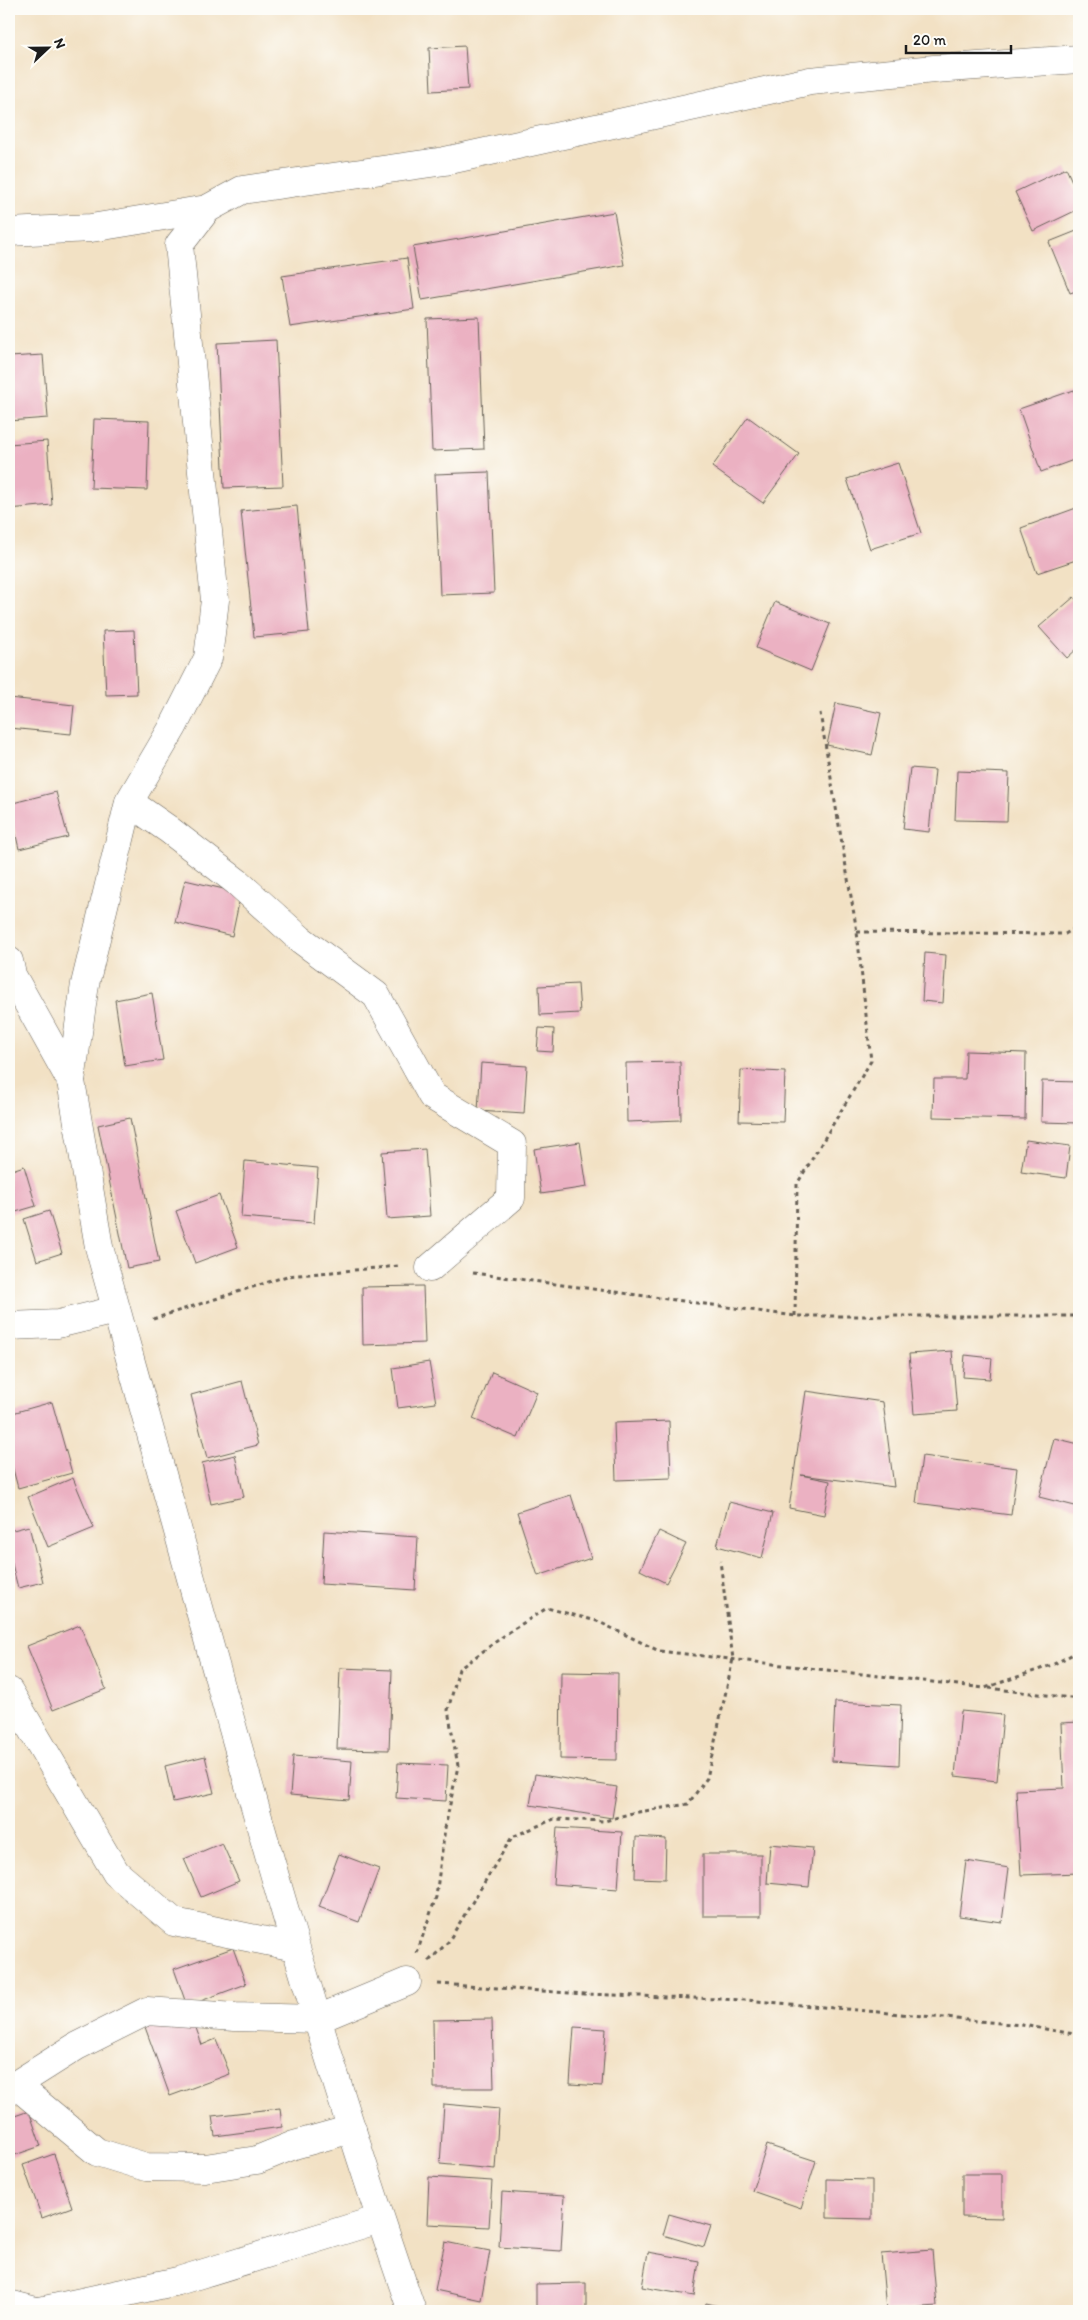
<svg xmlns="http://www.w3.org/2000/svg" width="1088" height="2320" font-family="Itim,sans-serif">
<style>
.building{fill:#ebb1c2}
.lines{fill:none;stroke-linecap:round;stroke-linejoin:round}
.street-casing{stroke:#676157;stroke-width:29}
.path{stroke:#676157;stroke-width:3;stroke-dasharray:4 4;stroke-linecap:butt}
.street{stroke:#fff;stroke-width:28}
</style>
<rect width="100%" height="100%" fill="#fdfcf7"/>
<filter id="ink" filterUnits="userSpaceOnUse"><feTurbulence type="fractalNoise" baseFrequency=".02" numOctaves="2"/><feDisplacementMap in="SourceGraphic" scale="10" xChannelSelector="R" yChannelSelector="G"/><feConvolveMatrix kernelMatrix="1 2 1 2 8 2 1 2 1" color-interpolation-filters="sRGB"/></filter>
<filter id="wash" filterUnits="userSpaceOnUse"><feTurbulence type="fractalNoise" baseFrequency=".0096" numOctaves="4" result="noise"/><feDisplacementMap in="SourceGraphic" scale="20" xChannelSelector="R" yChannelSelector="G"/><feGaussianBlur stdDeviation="1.12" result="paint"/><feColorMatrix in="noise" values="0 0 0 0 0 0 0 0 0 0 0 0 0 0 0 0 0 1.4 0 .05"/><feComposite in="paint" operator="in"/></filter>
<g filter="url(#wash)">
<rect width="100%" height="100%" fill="#f2e1c4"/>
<g id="blocks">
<g class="building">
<path d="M465 46 468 89 431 91 429 48Z"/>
<path d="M1066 168 1079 197V209L1033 231 1015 192Z"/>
<path d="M614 212 624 265 422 300 413 247Z"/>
<path d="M1079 230V290L1070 293 1049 242Z"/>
<path d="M407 258 414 309 290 327 282 276Z"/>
<path d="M479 317 484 449 432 451 427 319Z"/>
<path d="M276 340 283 486 224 488 217 343Z"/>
<path d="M43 355 48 418 9 421V357Z"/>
<path d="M1074 390 1079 404V458L1041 472 1019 409Z"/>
<path d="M748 417 799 454 763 503 712 467Z"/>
<path d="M94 419 149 421 147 490 91 488Z"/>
<path d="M47 441 52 505 9 509V444Z"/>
<path d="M898 463 921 533 870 549 847 479Z"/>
<path d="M489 472 494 593 440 595 435 474Z"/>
<path d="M297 506 309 632 254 637 241 511Z"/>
<path d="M1079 507V559L1037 573 1021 528Z"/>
<path d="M1074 597 1079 603V647L1067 658 1039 627Z"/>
<path d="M775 602 830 624 811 671 756 648Z"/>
<path d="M134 630 137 694 106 695 103 631Z"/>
<path d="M9 698 74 705 71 734 9 728Z"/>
<path d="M836 703 881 713 872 755 827 745Z"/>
<path d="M910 768 935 770 929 832 903 829Z"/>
<path d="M957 771 1009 773 1007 821 955 820Z"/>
<path d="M56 792 68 837 19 849 9 804Z"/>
<path d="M185 880 241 893 232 936 175 922Z"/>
<path d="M925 953 946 955 943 1003 922 1001Z"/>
<path d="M578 984 580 1013 540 1015 539 986Z"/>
<path d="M152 993 163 1060 125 1066 115 1000Z"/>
<path d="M539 1028 554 1029 553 1052 537 1051Z"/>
<path d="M966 1051 1026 1053 1025 1119 933 1117 934 1079H965Z"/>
<path d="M680 1062 681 1120 627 1122 626 1063Z"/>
<path d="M481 1063 527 1066 524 1114 478 1111Z"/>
<path d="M741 1070 785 1072 783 1122 739 1121Z"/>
<path d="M1042 1081 1079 1082V1123L1041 1122Z"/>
<path d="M130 1118 159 1262 127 1268 98 1125Z"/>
<path d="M1026 1140 1070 1146 1066 1178 1021 1172Z"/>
<path d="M580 1142 587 1187 541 1194 534 1149Z"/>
<path d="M425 1149 430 1216 387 1219 382 1152Z"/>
<path d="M245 1161 318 1168 314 1223 241 1217Z"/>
<path d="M24 1166 36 1206 9 1214V1171Z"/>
<path d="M219 1195 238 1247 195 1263 176 1211Z"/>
<path d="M49 1211 62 1253 37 1261 24 1219Z"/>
<path d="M423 1286 425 1343 363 1345 362 1287Z"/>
<path d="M952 1351 957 1411 914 1414 909 1354Z"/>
<path d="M965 1355 992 1358 990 1379 963 1377Z"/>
<path d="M429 1362 436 1403 398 1408 393 1368Z"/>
<path d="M492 1372 537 1392 518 1438 473 1419Z"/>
<path d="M242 1381 258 1445 207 1458 191 1395Z"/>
<path d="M806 1391 883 1402 894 1487 801 1475 830 1481 824 1515 789 1508Z"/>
<path d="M52 1402 72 1473 18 1488 9 1454V1414Z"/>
<path d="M669 1421 671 1478 616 1480 614 1423Z"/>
<path d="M1054 1438 1079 1444V1507L1039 1497Z"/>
<path d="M235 1455 244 1497 211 1504 202 1463Z"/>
<path d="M922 1456 1017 1468 1011 1515 916 1503Z"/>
<path d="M73 1478 94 1528 48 1547 28 1497Z"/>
<path d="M571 1495 591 1558 538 1576 517 1512Z"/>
<path d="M729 1502 773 1513 762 1558 717 1546Z"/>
<path d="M29 1526 43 1582 18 1588 9 1552V1531Z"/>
<path d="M324 1531 418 1537 415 1590 321 1584Z"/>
<path d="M659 1531 686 1544 666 1583 640 1570Z"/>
<path d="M80 1625 106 1689 53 1710 27 1646Z"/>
<path d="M340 1668 392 1670 389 1750 337 1749Z"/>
<path d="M561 1672 618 1673 617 1760 560 1759Z"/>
<path d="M835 1702 901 1705 899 1765 832 1761Z"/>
<path d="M961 1711 1003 1715 997 1781 955 1776Z"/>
<path d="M1079 1722V1873L1021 1875 1016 1790 1064 1788 1061 1723Z"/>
<path d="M205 1756 214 1793 173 1802 165 1766Z"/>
<path d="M293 1756 352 1761 349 1800 290 1795Z"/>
<path d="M398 1763 448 1765 446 1801 396 1798Z"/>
<path d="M535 1774 617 1787 612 1818 530 1805Z"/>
<path d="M557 1828 622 1832 618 1889 553 1884Z"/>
<path d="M636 1837 666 1839 665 1879 635 1878Z"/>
<path d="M222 1843 239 1881 201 1897 184 1859Z"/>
<path d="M770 1844 813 1848 809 1887 767 1883Z"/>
<path d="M339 1854 379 1869 359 1922 319 1907Z"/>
<rect x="703" y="1854" width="58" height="62"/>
<path d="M966 1861 1009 1868 1002 1922 959 1916Z"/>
<path d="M233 1948 246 1984 187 2006 174 1969Z"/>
<path d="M190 2011 202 2045 216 2039 230 2074 170 2096 145 2027Z"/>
<path d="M492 2019 494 2088H434L433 2020Z"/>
<path d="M574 2027 606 2029 602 2086 570 2084Z"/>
<path d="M444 2104 499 2109 495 2169 440 2164Z"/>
<path d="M280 2108 282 2127 215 2136 212 2116Z"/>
<path d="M29 2111 41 2146 9 2157V2118Z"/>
<path d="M767 2145 816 2161 801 2208 752 2191Z"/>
<path d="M54 2154 72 2207 42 2218 23 2165Z"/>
<path d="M962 2174H1002V2218L962 2217Z"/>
<path d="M429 2177 492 2181 489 2227 427 2224Z"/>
<path d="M827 2179 872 2180V2219L827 2218Z"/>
<path d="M502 2192 564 2196 561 2251 499 2247Z"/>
<path d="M669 2214 711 2226 704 2247 663 2235Z"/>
<path d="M445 2242 490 2251 481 2300 435 2290Z"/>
<path d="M932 2250 937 2306 886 2310 881 2254Z"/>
<path d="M648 2252 699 2261 694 2296 642 2287Z"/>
<path d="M586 2283V2311H536V2284Z"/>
<path d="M706 2303 732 2309V2311H704Z"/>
</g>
</g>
</g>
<g filter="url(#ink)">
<use href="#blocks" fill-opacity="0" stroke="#676157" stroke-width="1"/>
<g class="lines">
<g class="street-casing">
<g id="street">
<path d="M9 232 91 228 207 209"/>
<path d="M129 802 168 829 237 882 300 939 376 995 432 1096 512 1144 511 1198 430 1268"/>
<path d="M9 961 12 975 71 1081"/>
<path d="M9 1326 58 1324 116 1310"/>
<path d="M9 1691 116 1873 174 1922 295 1947"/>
<path d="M16 2085 97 2152 146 2167 205 2168 257 2160 294 2145 352 2129"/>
<path d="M9 2089 77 2046 147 2011 235 2017 318 2019 407 1982"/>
<path d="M9 2304 36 2311"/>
<path d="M40 2311 178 2281 380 2219"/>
<path d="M412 2311C300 1989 214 1658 122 1330L99 1247 71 1081 85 984 129 802 173 727 208 658 215 600 179 245 207 209 242 190 445 161 810 81 934 69 1079 59"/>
</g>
</g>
<g class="path">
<path d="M857 932 1065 934 1079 926"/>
<path d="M473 1273 795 1316H1079"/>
<path d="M795 1316 797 1184 871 1061 857 932 820 713"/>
<path d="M153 1319 287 1276 399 1266"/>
<path d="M989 1688 1079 1699"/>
<path d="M417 1953 436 1897 445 1828 458 1766 448 1710 459 1669 509 1632 547 1608 597 1621 659 1651 985 1688 1052 1665 1079 1651"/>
<path d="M429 1961 448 1942 512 1837 554 1819 605 1821 632 1813 688 1804 707 1778 733 1659 720 1561"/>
<path d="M438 1984 585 1994 746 2000 1022 2025 1074 2034 1079 2032"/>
</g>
<use href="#street" class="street"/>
</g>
</g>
<rect width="1088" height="2320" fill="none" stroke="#fdfcf7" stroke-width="30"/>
<g transform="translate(48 48) rotate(68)" stroke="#fdfcf7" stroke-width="4" paint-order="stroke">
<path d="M0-4L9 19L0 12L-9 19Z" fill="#1c1c1c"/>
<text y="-8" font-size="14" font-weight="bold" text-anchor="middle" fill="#1c1c1c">N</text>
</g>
<path d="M906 45v8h105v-8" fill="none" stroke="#1c1c1c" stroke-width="2.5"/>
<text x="913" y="45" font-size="15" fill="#1c1c1c" stroke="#fdfcf7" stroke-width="4" paint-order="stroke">20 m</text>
</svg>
